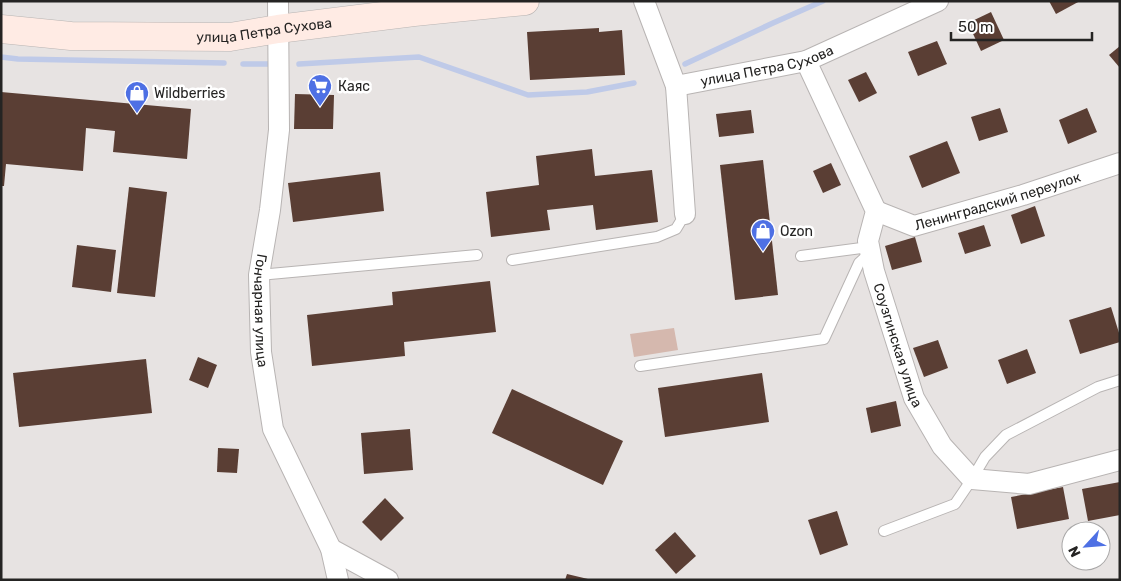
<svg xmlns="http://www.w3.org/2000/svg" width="1121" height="581" font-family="Rubik,sans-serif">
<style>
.green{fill:#d5b8ae}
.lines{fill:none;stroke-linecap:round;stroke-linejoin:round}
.stream{stroke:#bfcae8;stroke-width:5.5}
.building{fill:#5a3e34}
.lane-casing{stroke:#b8b4b3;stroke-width:12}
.street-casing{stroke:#b8b4b3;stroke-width:22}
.secondary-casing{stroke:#b8b4b3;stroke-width:29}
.lane{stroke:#fff;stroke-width:10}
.street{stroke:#fff;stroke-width:20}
.secondary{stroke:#ffebe4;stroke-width:28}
.labels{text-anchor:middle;stroke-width:5;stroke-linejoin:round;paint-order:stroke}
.street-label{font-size:14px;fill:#252423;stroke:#fff}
.poi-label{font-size:14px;fill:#252423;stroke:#fff;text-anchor:start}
</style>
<rect width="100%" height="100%" fill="#e7e3e2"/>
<path class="green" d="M674 328 678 350 634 357 630 334Z"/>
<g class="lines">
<g class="stream">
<path d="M1 57 18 59 224 63"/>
<path d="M243 64H272"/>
<path d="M299 64 419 57 528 95 587 92 634 83"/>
<path d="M685 64 773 23 823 1"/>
</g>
</g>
<g class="building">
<path d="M1049 1H1080L1056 14Z"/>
<path d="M991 12 1004 40 981 51 968 23Z"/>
<path d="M599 28V32L622 30 625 75 530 80 527 32Z"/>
<path d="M937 41 947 64 918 76 908 52Z"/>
<path d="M1120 46V68L1109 55Z"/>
<path d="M866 72 877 93 859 102 848 80Z"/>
<path d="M1 92 191 109 187 159 113 152 115 131 86 128 83 171 6 164 4 186H1Z"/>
<path d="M295 94 334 95 333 129H294Z"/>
<path d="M1000 108 1008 132 979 141 971 117Z"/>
<path d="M1087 108 1097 132 1068 144 1059 120Z"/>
<path d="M751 110 754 133 719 137 716 114Z"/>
<path d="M947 141 960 173 922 188 909 156Z"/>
<path d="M592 149 595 176 652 170 658 222 596 230 593 205 547 210 550 230 491 237 486 192 539 185 536 156Z"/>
<path d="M763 160 778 295 735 300 720 165Z"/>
<path d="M831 163 841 185 823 193 813 171Z"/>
<path d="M380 172 384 211 293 222 288 183Z"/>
<path d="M129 187 167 192 155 297 117 293Z"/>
<path d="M1035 206 1045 236 1021 244 1011 215Z"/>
<path d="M984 225 991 246 965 254 958 233Z"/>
<path d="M915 237 922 262 892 270 885 246Z"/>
<path d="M77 245 116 250 111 292 72 287Z"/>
<path d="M490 281 496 332 404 342 405 356 312 366 307 315 393 305 392 292Z"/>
<path d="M1111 307 1120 336V342L1080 354 1069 320Z"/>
<path d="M938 340 948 368 924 377 913 348Z"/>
<path d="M1027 349 1036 373 1007 384 998 360Z"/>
<path d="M198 357 217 365 208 388 189 380Z"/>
<path d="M146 359 152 413 19 427 13 373Z"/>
<path d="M762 373 769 422 665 437 658 388Z"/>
<path d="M512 389 623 441 603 485 492 433Z"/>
<path d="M896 401 901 426 871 433 866 408Z"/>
<path d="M410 429 413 470 364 474 361 433Z"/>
<path d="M218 448 239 449 237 473 217 472Z"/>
<path d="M1120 482V515L1088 521 1082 489Z"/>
<path d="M1063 487 1069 519 1017 529 1011 497Z"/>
<path d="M385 498 404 518 381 541 362 522Z"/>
<path d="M837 511 848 545 820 555 808 520Z"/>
<path d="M675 532 696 556 676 574 655 550Z"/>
<path d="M567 574 588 579V580H565Z"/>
</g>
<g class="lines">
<g class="lane-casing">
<g id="lane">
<path d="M801 256 869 247"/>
<path d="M512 260 657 237 676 229 685 214"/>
<path d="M259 275 477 255"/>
<path d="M640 366 824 339 859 263 870 253"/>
<path d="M884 531 955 504 972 479 985 457 1006 435 1098 387 1120 380"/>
</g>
</g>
<g class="street-casing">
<g id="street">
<path id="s1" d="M278 1 279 130 270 210 259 275 261 352 273 429 331 549 338 580"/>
<path id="s2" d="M644 1 676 86 806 61 938 1"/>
<path id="s3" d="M806 61 876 211 868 241 874 271 914 398 942 446 972 479 1029 484 1120 460"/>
<path d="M676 86 685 214"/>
<path id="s4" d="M876 211 914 226 1023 195 1120 163"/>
<path d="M331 549 388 580"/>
</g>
</g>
<g class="secondary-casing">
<g id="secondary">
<path id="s5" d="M1 29 71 36 230 37 278 29 414 12 525 1"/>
</g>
</g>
<use href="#lane" class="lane"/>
<use href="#street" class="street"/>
<use href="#secondary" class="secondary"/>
</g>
<defs>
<g id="supermarket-pin" transform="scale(1.25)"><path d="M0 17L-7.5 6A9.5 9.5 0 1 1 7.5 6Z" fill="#4e70e4" stroke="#fff"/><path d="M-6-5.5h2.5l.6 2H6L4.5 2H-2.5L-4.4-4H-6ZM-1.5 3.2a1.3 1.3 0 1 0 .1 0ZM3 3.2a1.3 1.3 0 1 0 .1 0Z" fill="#fff"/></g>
<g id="shop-pin" transform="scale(1.25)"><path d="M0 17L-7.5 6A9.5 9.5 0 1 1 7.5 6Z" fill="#4e70e4" stroke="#fff"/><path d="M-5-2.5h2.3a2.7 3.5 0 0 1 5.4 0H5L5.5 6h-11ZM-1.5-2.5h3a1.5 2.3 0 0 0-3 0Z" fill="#fff"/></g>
</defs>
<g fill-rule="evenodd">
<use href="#supermarket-pin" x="320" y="86"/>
<use href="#shop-pin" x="137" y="93"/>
<use href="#shop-pin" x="763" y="231"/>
</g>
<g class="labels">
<g class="street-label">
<text dy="5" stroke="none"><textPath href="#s5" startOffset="264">улица Петра Сухова</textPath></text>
<text dy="5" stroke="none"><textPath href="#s2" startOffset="184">улица Петра Сухова</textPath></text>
<text dy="5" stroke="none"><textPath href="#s4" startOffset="128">Ленинградский переулок</textPath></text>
<text dy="5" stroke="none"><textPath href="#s1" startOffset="311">Гончарная улица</textPath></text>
<text dy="5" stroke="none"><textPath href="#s3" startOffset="305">Соузгинская улица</textPath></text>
</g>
<g class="poi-label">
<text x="338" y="91">Каяс</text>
<text x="154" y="98">Wildberries</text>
<text x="780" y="236">Ozon</text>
</g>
</g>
<rect width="1121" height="581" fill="none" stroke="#252423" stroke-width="5"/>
<g transform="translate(1086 546) rotate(244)"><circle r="24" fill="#ffffff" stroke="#a8a7a7"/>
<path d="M0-4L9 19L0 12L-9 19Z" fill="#4e70e4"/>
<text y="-8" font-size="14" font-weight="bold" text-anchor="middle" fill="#252423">N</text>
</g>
<path d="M951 32v8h141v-8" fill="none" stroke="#252423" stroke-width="2.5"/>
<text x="958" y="32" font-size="15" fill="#252423" stroke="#ffffff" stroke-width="4" paint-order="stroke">50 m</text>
</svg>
